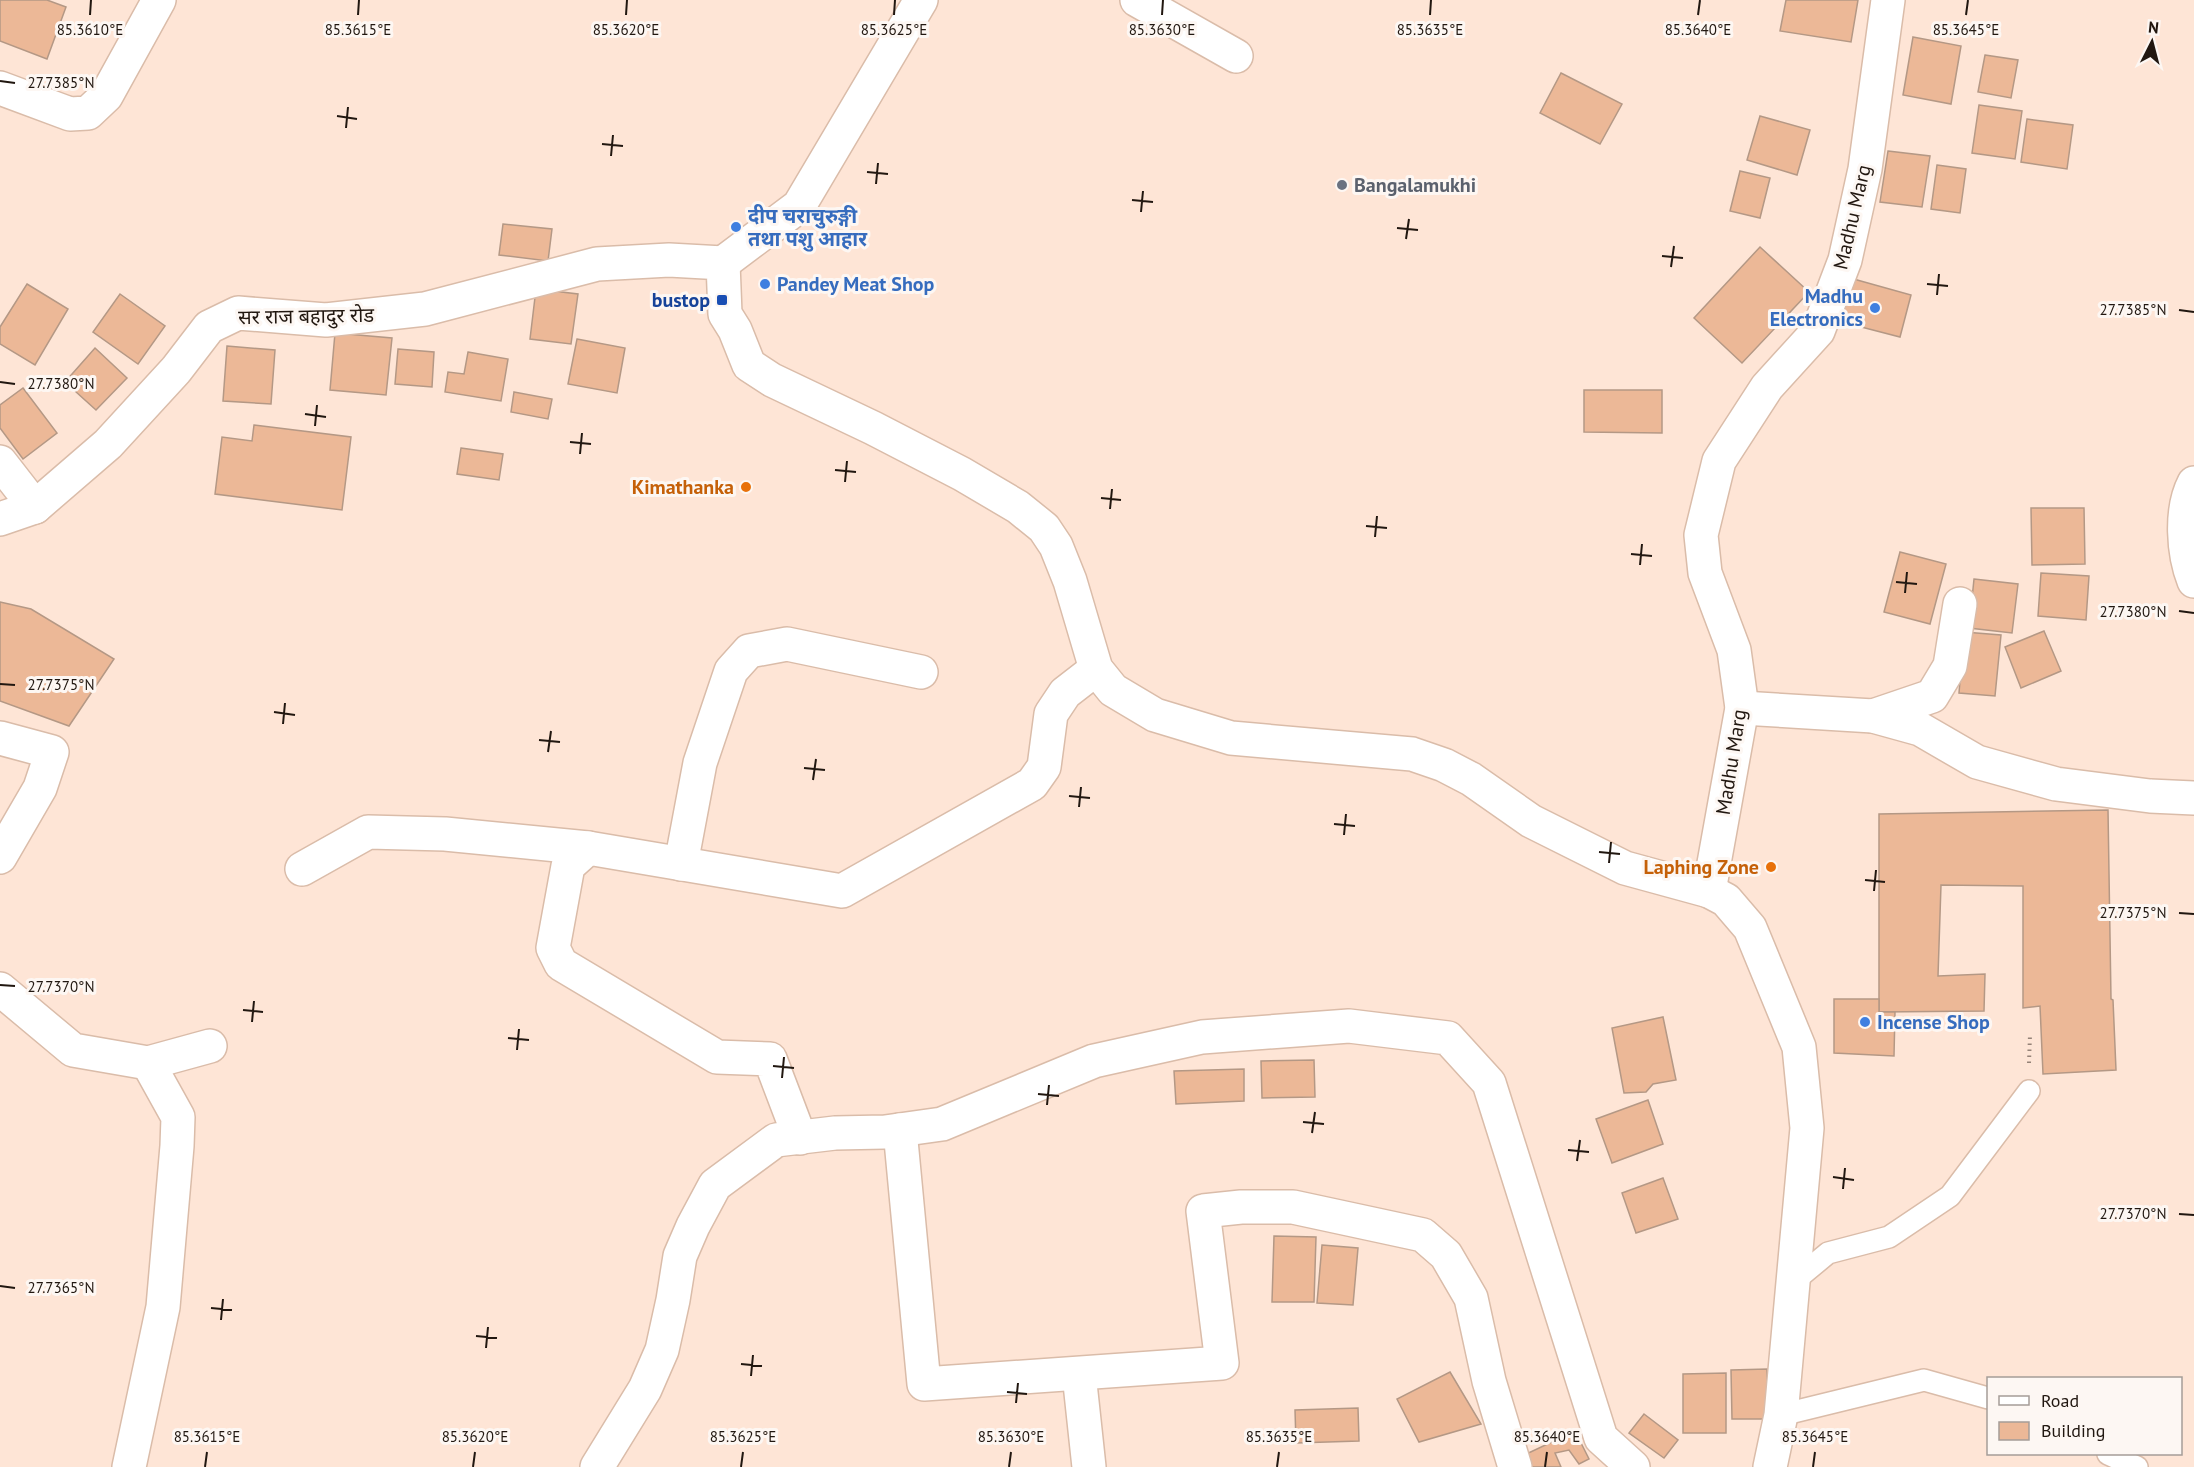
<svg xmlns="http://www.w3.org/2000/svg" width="2194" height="1467" font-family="'PT Sans','Noto Sans Devanagari',sans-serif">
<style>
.building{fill:#ecb897;stroke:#b49885;stroke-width:1.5}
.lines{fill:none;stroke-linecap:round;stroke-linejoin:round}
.service-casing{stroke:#dabca9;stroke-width:24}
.minor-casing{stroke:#dabca9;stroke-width:36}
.tertiary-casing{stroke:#dabca9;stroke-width:36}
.path{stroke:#948277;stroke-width:4;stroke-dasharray:1.5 4.5;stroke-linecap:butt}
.service{stroke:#fff;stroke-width:21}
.minor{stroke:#fff;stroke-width:33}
.tertiary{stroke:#fff;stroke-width:33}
.ticks{fill:none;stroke:#211710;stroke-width:2}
.worship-dot{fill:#6b7280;stroke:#fdf7f3;stroke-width:2}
.shop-dot{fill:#3f7fe0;stroke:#fdf7f3;stroke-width:2}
.transit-dot{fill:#1a4fb4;stroke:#fdf7f3;stroke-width:2}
.food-dot{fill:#e8710a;stroke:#fdf7f3;stroke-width:2}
.labels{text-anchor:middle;stroke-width:6;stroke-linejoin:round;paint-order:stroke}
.worship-label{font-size:20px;font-weight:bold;fill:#5b616d;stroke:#fdf7f3;text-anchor:start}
.shop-label{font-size:20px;font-weight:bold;fill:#366cbe;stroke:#fdf7f3;text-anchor:start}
.street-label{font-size:20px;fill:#211710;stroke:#fdf7f3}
.transit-label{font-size:20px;font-weight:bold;fill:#164399;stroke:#fdf7f3;text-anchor:end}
.food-label{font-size:20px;font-weight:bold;fill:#c56008;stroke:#fdf7f3;text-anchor:end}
.ticks-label{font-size:15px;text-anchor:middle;fill:#211710;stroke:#fdf7f3;stroke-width:6;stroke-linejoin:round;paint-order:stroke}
</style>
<rect width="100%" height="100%" fill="#fee5d6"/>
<g class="building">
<path d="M0 0H47L66 7 47 59 0 41Z"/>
<path d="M1786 0H1858L1851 42 1780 31Z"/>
<path d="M1913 37 1961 46 1951 104 1903 95Z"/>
<path d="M1985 55 2018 60 2011 98 1978 92Z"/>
<path d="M1561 73 1622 104 1600 144 1540 113Z"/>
<path d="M1979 105 2022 111 2015 159 1972 153Z"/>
<path d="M1760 116 1810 130 1797 175 1747 160Z"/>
<path d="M2027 119 2073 125 2067 169 2021 162Z"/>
<path d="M1888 151 1930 156 1922 207 1880 202Z"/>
<path d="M1937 165 1966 169 1960 213 1931 209Z"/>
<path d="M1740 171 1770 178 1760 218 1730 211Z"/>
<path d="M503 224 552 229 548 261 499 255Z"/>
<path d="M1760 247 1809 292 1742 363 1694 318Z"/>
<path d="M1850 278 1911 295 1900 337 1838 321Z"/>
<path d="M27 284 68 309 35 365 0 344V327Z"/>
<path d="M536 289 578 294 571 344 530 339Z"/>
<path d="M120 294 165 326 138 364 93 332Z"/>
<path d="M335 333 392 338 386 395 330 390Z"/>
<path d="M577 339 625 348 617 393 568 384Z"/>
<path d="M227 346 275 350 271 404 223 401Z"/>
<path d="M95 348 127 378 96 410 65 382Z"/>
<path d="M398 349 434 352 432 387 395 384Z"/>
<path d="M468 352 508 359 501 401 445 392 448 372 464 374Z"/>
<path d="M23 388 57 433 23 459 0 428V405Z"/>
<path d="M1584 390H1662V433L1584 432Z"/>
<path d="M514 392 552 399 548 419 511 412Z"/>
<path d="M254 425 351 437 342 510 215 494 222 437 252 441Z"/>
<path d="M461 448 503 454 499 480 457 474Z"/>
<path d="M2031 508H2084L2085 564 2032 565Z"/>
<path d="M1900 552 1946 564 1930 624 1884 612Z"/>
<path d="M2041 573 2089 576 2086 620 2038 616Z"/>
<path d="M1974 579 2018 584 2012 633 1969 628Z"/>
<path d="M0 602 31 609 114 659 69 726 0 701Z"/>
<path d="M2044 631 2061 671 2021 688 2005 647Z"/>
<path d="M1964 632 2001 635 1995 696 1959 693Z"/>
<path d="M2108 810 2111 999 2113 1000 2116 1070 2043 1074 2040 1006 2023 1008V886L1941 885 1938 976 1985 974 1984 1011 1879 1012V814Z"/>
<path d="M1834 999H1879V1012H1895L1894 1056 1834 1053Z"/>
<path d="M1663 1017 1676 1080 1653 1084 1646 1092 1624 1093 1612 1028Z"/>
<path d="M1314 1060 1315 1097 1262 1098 1261 1061Z"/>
<path d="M1244 1069V1101L1176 1104 1174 1071Z"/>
<path d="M1648 1100 1663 1144 1612 1163 1596 1119Z"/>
<path d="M1663 1178 1678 1219 1636 1233 1622 1193Z"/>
<path d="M1274 1236 1316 1237 1314 1302H1272Z"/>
<path d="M1322 1245 1358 1248 1353 1305 1317 1303Z"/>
<path d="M1767 1369V1419H1732L1731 1370Z"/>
<path d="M1450 1372 1481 1424 1419 1442 1397 1399Z"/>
<path d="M1726 1373V1433H1683V1374Z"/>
<path d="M1358 1408 1359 1441 1296 1443 1295 1410Z"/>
<path d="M1644 1414 1678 1440 1664 1458 1629 1433Z"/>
<path d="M1575 1431 1589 1459 1579 1464 1569 1450 1555 1453 1561 1467H1524L1520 1457Z"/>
</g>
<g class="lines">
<g class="service-casing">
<g id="service">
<path d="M1793 1282 1828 1253 1889 1237 1950 1196 2029 1091"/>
<path d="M1781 1415 1924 1380 1988 1398"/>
<path d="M2108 1454 2137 1467"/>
</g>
</g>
<g class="minor-casing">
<g id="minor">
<path d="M1137 0 1236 56"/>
<path d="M0 88 70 114 88 113 106 96 159 0"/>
<path d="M723 263 799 206 921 0"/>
<path d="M0 462 35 507"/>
<path d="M2194 483C2180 510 2183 553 2194 581"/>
<path d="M1742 708 1873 716 1920 729 1977 762 2056 784 2150 796 2194 798"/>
<path d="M1873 716 1932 696 1950 666 1960 604"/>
<path d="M0 738 52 752 40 788 0 857"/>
<path d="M681 864 700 763 731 671 749 651 787 644 921 672"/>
<path d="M302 869 368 832 445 834 588 848"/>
<path d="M0 989 73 1050 148 1063 210 1046"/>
<path d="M900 1130 924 1384 1222 1363 1203 1211 1241 1207H1293L1423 1235 1446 1255 1471 1298 1489 1381 1515 1467"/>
<path d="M800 1138 770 1059 717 1057 561 964 553 948 568 866 588 848 842 891 1032 784 1044 767 1051 714 1065 693 1096 669"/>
<path d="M1079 1374 1089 1467"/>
<path d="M129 1467 163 1307 177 1146 178 1117 148 1063"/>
<path d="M597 1467 645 1389 662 1350 673 1300 680 1256 693 1226 715 1185 776 1140 835 1133 885 1132 942 1124 1094 1061 1202 1037 1349 1026 1448 1038 1489 1083 1601 1438 1633 1467"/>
</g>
</g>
<g class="tertiary-casing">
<g id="tertiary">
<path d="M0 519 35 507 108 444 176 370 209 327 238 313 326 320 425 309 597 264 669 260 723 263 725 314 735 330 749 365 772 380 873 428 962 474 1018 507 1044 528 1056 546 1070 581 1096 669 1113 690 1155 715 1231 738 1412 754 1444 765 1471 779 1531 821 1625 868 1709 891 1726 900 1750 928 1799 1047 1807 1128 1781 1415 1770 1467"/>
<path d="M1709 891 1742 708 1734 650 1705 573 1701 535 1719 461 1767 387 1818 331 1845 260 1865 169 1888 0"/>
</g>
</g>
<path class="path" d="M2029 1063 2030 1035"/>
<use href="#service" class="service"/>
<use href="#minor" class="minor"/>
<use href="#tertiary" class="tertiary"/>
</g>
<path class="ticks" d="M90 15 91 0M358 15 359 0M626 15 627 0M894 15 895 0M1162 15 1163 0M1430 15 1431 0M1698 15 1700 0M1966 15 1968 0M0 81 15 83M337 116 357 119M346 128 348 107M602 144 623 146M611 156 613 135M867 172 888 174M876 184 878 163M1132 200 1153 202M1141 212 1143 191M1397 228 1418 230M1406 239 1409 219M1662 256 1683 258M1671 267 1674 246M1927 284 1948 286M1937 295 1939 274M2179 310 2194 312M0 382 15 384M305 414 326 417M315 426 317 405M570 442 591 444M580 454 582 433M835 470 856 472M845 482 847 461M1101 498 1121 500M1110 509 1112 489M1366 526 1387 528M1375 537 1377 516M1631 554 1652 556M1640 565 1642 544M1896 582 1917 584M1905 593 1907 572M2179 611 2194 613M0 684 15 685M274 712 295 715M283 724 285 703M539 740 560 742M548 752 551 731M804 768 825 770M813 780 816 759M1069 796 1090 798M1079 807 1081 787M1334 824 1355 826M1344 835 1346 814M1599 852 1620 854M1609 863 1611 842M1865 880 1885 882M1874 891 1876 870M2179 913 2194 914M0 985 15 986M243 1010 263 1012M252 1022 254 1001M508 1038 529 1040M517 1050 519 1029M773 1066 794 1068M782 1078 784 1057M1038 1094 1059 1096M1047 1105 1049 1085M1303 1122 1324 1124M1312 1133 1315 1112M1568 1150 1589 1152M1577 1161 1580 1140M1833 1177 1854 1180M1843 1189 1845 1168M2179 1214 2194 1215M0 1286 15 1288M211 1308 232 1310M221 1320 223 1299M476 1336 497 1338M486 1348 488 1327M741 1364 762 1366M751 1376 753 1355M1007 1392 1027 1394M1016 1403 1018 1383M205 1467 207 1452M473 1467 475 1452M741 1467 743 1452M1009 1467 1011 1452M1277 1467 1279 1452M1545 1467 1547 1452M1813 1467 1815 1452"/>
<circle class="worship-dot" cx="1342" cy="185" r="6"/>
<g class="shop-dot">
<circle cx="736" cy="227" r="6"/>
<circle cx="765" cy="284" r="6"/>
<circle cx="1875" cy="308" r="6"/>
<circle cx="1865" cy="1022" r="6"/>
</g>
<rect class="transit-dot" x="716" y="294" width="12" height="12" rx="3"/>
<g class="food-dot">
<circle cx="746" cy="487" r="6"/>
<circle cx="1771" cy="867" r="6"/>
</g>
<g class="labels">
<g class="worship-label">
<text x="1354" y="192">Bangalamukhi</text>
</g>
<g class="shop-label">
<text x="748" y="223">दीप चराचुरुङ्गी<tspan x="748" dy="23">तथा पशु आहार</tspan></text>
<text x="777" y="291">Pandey Meat Shop</text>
<text x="1863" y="303" text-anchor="end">Madhu<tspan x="1863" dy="23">Electronics</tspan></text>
<text x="1877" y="1029">Incense Shop</text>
</g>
<g class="street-label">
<text transform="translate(1852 217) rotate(-77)" y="7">Madhu Marg</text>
<text transform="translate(306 316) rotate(-1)" y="7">सर राज बहादुर रोड</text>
<text transform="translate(1731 762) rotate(-81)" y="7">Madhu Marg</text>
</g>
<g class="transit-label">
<text x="710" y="307">bustop</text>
</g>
<g class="food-label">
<text x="734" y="494">Kimathanka</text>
<text x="1759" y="874">Laphing Zone</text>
</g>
</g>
<g class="ticks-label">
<text x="90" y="35">85.3610°E</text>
<text x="358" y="35">85.3615°E</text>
<text x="626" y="35">85.3620°E</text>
<text x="894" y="35">85.3625°E</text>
<text x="1162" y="35">85.3630°E</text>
<text x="1430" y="35">85.3635°E</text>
<text x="1698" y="35">85.3640°E</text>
<text x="1966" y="35">85.3645°E</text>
<text x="61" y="88">27.7385°N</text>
<text x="2133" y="315">27.7385°N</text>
<text x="61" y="389">27.7380°N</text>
<text x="2133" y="617">27.7380°N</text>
<text x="61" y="690">27.7375°N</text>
<text x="2133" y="918">27.7375°N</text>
<text x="61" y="992">27.7370°N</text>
<text x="2133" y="1219">27.7370°N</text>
<text x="61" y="1293">27.7365°N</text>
<text x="207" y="1442">85.3615°E</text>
<text x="475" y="1442">85.3620°E</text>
<text x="743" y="1442">85.3625°E</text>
<text x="1011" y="1442">85.3630°E</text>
<text x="1279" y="1442">85.3635°E</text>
<text x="1547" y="1442">85.3640°E</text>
<text x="1815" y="1442">85.3645°E</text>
</g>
<rect x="1987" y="1377" width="195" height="78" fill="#fdf7f3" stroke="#a59d98" stroke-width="1.5"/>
<rect x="1999" y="1396" width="30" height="9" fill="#ffffff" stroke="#a59d98" stroke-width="1.5"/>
<text x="2041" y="1407" font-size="18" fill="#211710">Road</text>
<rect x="1999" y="1422" width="30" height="18" fill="#ecb897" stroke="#a59d98" stroke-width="1.5"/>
<text x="2041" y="1437" font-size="18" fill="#211710">Building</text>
<g transform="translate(2152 42) rotate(6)" stroke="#fdf7f3" stroke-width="4.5" paint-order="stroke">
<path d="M0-4.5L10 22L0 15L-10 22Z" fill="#211710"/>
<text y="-9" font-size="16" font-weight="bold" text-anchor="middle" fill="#211710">N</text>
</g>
</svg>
